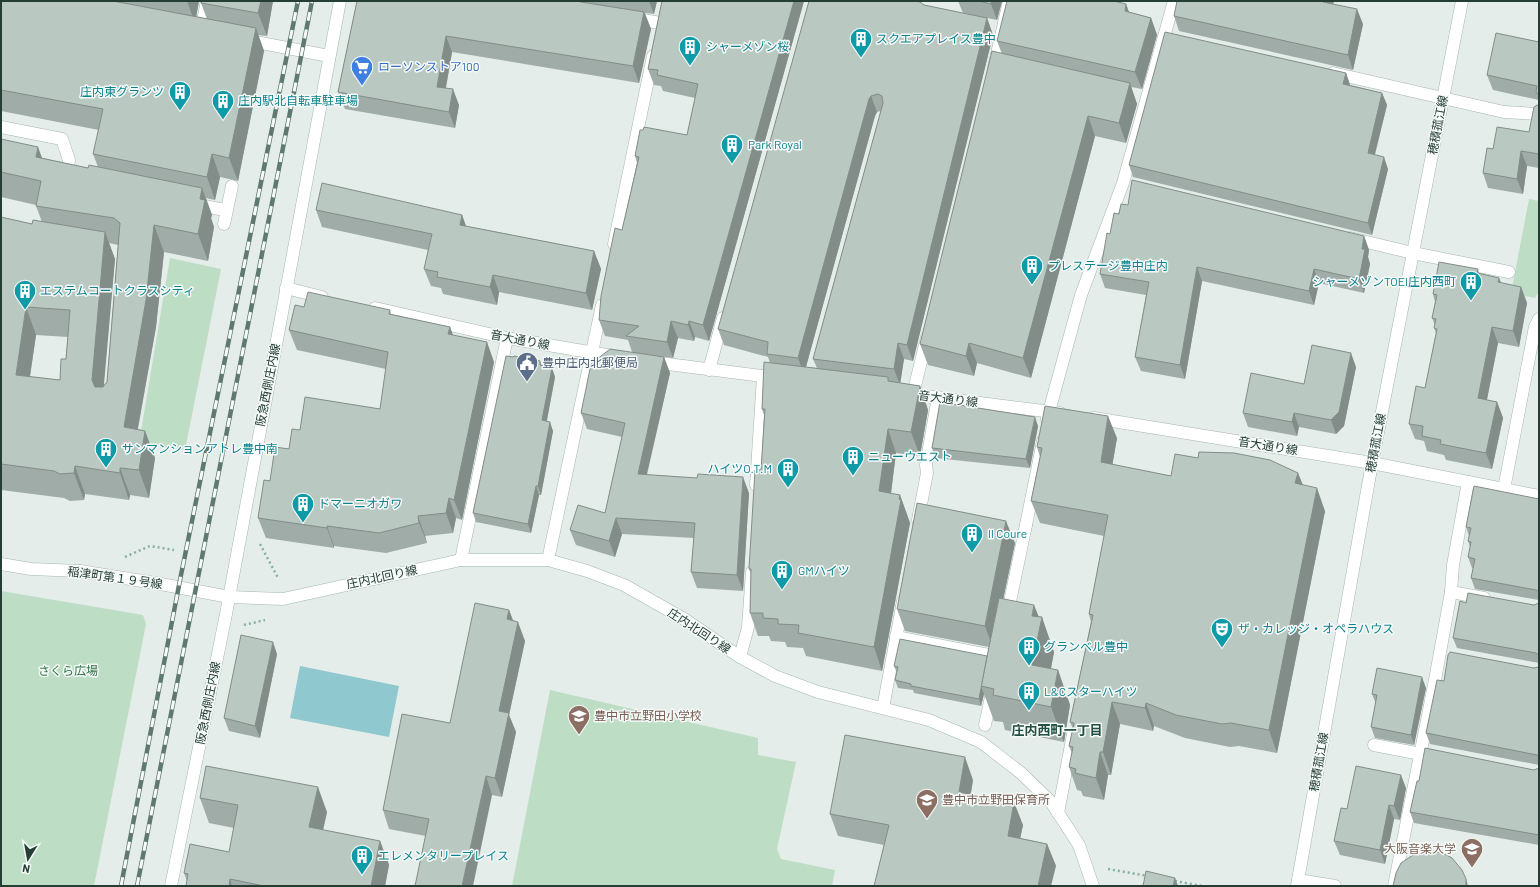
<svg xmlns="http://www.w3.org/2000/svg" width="1540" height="887" font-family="Barlow,'Noto Sans JP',sans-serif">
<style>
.park{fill:#beddc5}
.water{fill:#8fc8cf}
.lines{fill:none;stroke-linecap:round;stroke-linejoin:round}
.lane-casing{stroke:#a7b5b0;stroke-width:13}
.street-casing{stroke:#a7b5b0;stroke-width:13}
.secondary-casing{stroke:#a3b8b0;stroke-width:13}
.path{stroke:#86afa0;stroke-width:2.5;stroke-dasharray:2 3;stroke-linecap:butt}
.lane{stroke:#fff;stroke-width:12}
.street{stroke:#fff;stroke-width:12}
.secondary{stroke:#fff;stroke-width:12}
.rail-casing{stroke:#5f7971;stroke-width:4.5}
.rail{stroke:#f5f9f7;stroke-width:3;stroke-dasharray:9;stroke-linecap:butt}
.wall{fill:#a0aca7;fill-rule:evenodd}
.shaded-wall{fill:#828c88}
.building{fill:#bac8c2;stroke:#828c88;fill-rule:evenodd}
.labels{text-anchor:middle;stroke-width:3;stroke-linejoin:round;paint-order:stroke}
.culture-label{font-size:12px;fill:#0d838f;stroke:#f5f9f7;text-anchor:start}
.shop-label{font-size:12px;fill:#366cbe;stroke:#f5f9f7;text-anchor:start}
.street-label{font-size:12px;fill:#243e36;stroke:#f5f9f7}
.service-label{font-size:12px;fill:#4e5e75;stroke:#f5f9f7;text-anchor:start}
.park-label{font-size:12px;fill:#307347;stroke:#f5f9f7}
.education-label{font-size:12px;fill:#785e54;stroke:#f5f9f7;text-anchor:start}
.neighbourhood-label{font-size:13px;font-weight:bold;fill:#214f42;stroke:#f5f9f7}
</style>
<rect width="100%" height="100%" fill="#e4ede9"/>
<g class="park">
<path d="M1529 199 1539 201V291L1535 298 1511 293Z"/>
<path d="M170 258 221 269 185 450 139 443Z"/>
<path d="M1 591 143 615 146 624 94 886H1Z"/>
<path d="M550 690 758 738V755L796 762 777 849 781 859 835 870 832 886H512Z"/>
</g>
<path class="water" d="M300 666 399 686 389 737 290 718Z"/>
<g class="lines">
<g class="lane-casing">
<g id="lane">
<path d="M1007 616 1026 525"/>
<path d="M985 725 992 692"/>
<path d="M1058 813 1073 734"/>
</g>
</g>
<g class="street-casing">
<g id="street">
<path d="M632 18 660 23"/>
<path d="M201 30 207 1"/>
<path d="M246 40 329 56"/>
<path d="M994 67 1009 1"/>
<path d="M1333 73 1504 112 1539 114"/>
<path d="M1 127 62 139 69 160 67 178"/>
<path d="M193 204 225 210"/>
<path d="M224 224 232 186"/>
<path d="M1350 238 1413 253 1509 272"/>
<path d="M614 244 653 56"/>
<path d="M286 288 322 297"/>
<path d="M375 308 507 338 618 357"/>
<path d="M652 362 778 378"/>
<path d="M709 370 723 318"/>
<path d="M908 394 1060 413"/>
<path d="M913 394 927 337"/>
<path d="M1094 418 1372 463 1539 496"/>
<path d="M1047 419 1081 295 1123 183 1174 1"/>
<path d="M756 485 763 377"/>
<path d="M1504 489 1535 327 1539 319"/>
<path d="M918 520 927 473 926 465 938 397"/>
<path d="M1026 525 1043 441"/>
<path d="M461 560 507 338"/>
<path d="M548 560 602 305"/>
<path d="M80 571 161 584 229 597"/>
<path d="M1451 592 1484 598"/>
<path d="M896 637 999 657"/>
<path d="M740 657 748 627 752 572"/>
<path d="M883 708 903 601"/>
<path d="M1374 745 1421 754"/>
<path d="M1298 880 1335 886"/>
<path d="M1394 886 1435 680 1451 592 1453 565 1468 482"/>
</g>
</g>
<g class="secondary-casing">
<g id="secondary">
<path d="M1 564 31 569 80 571"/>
<path d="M229 597 283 599 461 560H548L587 571 624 585 684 619 740 657 775 676 818 692 929 720 981 742 1021 773 1051 802 1079 845 1093 886"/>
<path d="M171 886 226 614 340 1"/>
<path d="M1297 886 1372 463 1462 1"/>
</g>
</g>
<g class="path">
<path d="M260 544 278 578"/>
<path d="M125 557 150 546 174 550"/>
<path d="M244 625 265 620"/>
<path d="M1108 869 1148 876"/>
<path d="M1175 881 1202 886"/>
</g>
<use href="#lane" class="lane"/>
<use href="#street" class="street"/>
<use href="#secondary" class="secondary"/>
<g class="rail-casing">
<g id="rail">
<path d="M121 886 181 575 298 1"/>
<path d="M137 886 312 1"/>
</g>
</g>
<use href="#rail" class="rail"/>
</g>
<g class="wall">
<path d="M1 1H199L196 17 207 19 201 3 202 1H273L267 36 258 35 264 51 238 181 220 177 215 200 206 198 212 215 211 218 214 227 208 261 164 252 156 327 138 429 145 431 155 458 149 498 130 495 129 500 85 494 84 500 70 501 64 498 1 490V217L32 224 42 222 36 206V205L1 197V139L42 158 88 168 98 167 93 154 99 130 1 111ZM109 243 118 245 107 382 103 386 115 259ZM36 335 68 337 66 359 60 380 30 377Z"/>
<path d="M357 1H657L654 14 645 13 651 29 639 83 452 52 446 88 459 105 455 128 345 109 338 92Z"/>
<path d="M662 1H804L709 341 695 337 694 341 678 338 673 358 645 354 664 357 670 373 647 475 749 493 743 591 697 588 691 572 694 538 622 534 615 557 576 545 570 530 605 513 622 437 587 429 581 413 632 352 628 340 605 336 599 320 622 230 637 163 635 156 687 135 695 98 663 91 661 86 654 85 648 69Z"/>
<path d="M958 1H1002L997 20 963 13Z"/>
<path d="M1177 1H1334L1333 4 1363 24 1353 70 1179 31 1174 16Z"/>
<path d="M1126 4 1129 12 1151 18 1157 35 1142 89 1131 87 1137 104 1126 143 1095 136 1031 378 977 363 974 376 928 365 920 344 1002 54 997 41Z"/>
<path d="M924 5 987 18 993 35 913 361 904 359 900 383 920 386 928 410 920 456 896 453 891 494 900 495 910 523 882 671 806 656 803 648 787 647 785 642 771 641 769 636H758L750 613 751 574 749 569 761 470 764 415 762 409 770 363 768 357 724 345 718 329ZM881 111 813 359 817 368 806 367 875 116 877 112Z"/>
<path d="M1539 42V100L1493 90 1487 75Z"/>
<path d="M1346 73 1350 85 1382 93 1387 105 1375 155 1388 169 1372 235 1133 177 1129 165Z"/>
<path d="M1539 104V168L1527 166 1523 194 1488 188 1483 173 1493 149 1529 132Z"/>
<path d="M1128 205 1364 236 1369 250 1368 257 1370 264 1364 293 1319 283 1314 305 1202 281 1185 379 1141 371 1135 357 1146 295 1105 288 1100 274 1110 234 1119 214Z"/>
<path d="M316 210 462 215 466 226 594 251 601 269 592 310 499 292 497 305 443 294 441 288 431 286 424 269 428 250 322 227Z"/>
<path d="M1478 269 1479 273 1499 278 1501 283 1521 287 1527 303 1519 347 1498 343 1487 400 1497 402 1503 418 1492 469 1446 460 1444 455 1427 451 1424 441 1415 439 1409 424 1425 388 1436 333 1434 328 1435 325 1432 318 1435 302 1433 294Z"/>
<path d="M304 307 390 310 391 314 450 327 453 335 494 362 462 520 456 518 453 533 425 536 427 543 386 553 334 546V548L266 538 258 518 270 481 300 430 380 409 386 369 297 350 289 330Z"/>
<path d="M513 357 540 361 542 366 552 368 555 377 547 421 553 431 541 495H539L531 533 476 522 473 513Z"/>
<path d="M1356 367 1344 426 1336 434 1299 427 1297 436 1248 427 1243 413 1304 384Z"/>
<path d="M1038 426 1030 468 935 458 932 448Z"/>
<path d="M1117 438 1112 465 1171 476 1198 458 1298 473 1303 485 1325 511 1277 753 1239 746 1230 747 1185 738 1154 726 1153 731 1120 724 1111 775H1108L1104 800 1083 796 1081 791 1077 790 1069 767 1072 753 1069 746 1073 729 1070 722 1091 622 1089 614 1104 536 1040 523 1031 501 1040 457 1037 447Z"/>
<path d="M1539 499V600L1475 589 1471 578 1473 568H1472L1468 557 1470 547 1468 541 1469 536 1466 527Z"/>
<path d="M1015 543 1003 599 1039 617 1054 652 1051 669 1058 670 1070 705 1064 742 1005 730 1003 722 994 721 984 694 981 706 914 693 913 690 898 688 895 680 897 673 894 666 987 656 989 647 905 631 897 609Z"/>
<path d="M1466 603 1534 605 1539 603V663L1457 648 1453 638Z"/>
<path d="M509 610 513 620 525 641 509 715 516 732 502 797 492 795 426 836 389 829 383 810 450 723Z"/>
<path d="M277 654 260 738 229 731 224 718Z"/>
<path d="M1539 666V765L1430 744 1426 733 1444 681 1538 667Z"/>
<path d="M1426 688 1414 745 1375 738 1371 727 1376 704 1372 694Z"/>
<path d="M1539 768V845L1414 823 1410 812 1419 781 1534 770Z"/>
<path d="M973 780 971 794 1023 825 1020 838 1047 844 1056 866 884 845 838 836 830 814Z"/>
<path d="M1406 788 1400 820 1394 819 1385 864 1340 855 1334 841 1347 809Z"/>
<path d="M200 798 327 812 323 830 380 841 389 865 385 886H186L187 881 184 873 229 852 234 828 209 823Z"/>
</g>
<g class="shaded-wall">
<path d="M187 1H199L195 23Z"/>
<path d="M261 1H273L267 36 258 13Z"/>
<path d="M649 1H657L654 14Z"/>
<path d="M794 1H804L709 341 703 325Z"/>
<path d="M991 1H1002L997 20 991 4Z"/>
<path d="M1324 1H1334L1329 17 1323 2Z"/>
<path d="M1126 4 1132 21 1125 11Z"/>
<path d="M1357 9 1363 24 1353 70 1348 55Z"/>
<path d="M644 12 651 29 639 83 633 66Z"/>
<path d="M987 18 993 35 913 361 907 345Z"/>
<path d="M1151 18 1157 35 1142 89 1135 72Z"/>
<path d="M256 28 264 51 238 181 229 158Z"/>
<path d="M446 36 452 52 443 103 437 87Z"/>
<path d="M1346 73 1350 85 1348 96 1343 84Z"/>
<path d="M1130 83 1137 104 1126 143 1119 123Z"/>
<path d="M453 89 459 105 455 128 449 112Z"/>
<path d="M1382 93 1387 105 1372 165 1368 153Z"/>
<path d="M871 96 877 112 875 116 804 374 798 358 869 99Z"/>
<path d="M1088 116 1095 136 1031 378 1023 358Z"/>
<path d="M38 147 48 174 36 157Z"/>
<path d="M1521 151 1527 166 1523 194 1517 179Z"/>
<path d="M212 154 220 177 215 200 207 177Z"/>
<path d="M1384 157 1388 169 1372 235 1368 223Z"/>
<path d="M202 188 212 215 211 218 214 227 208 261 198 234 200 199Z"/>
<path d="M462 215 468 232 460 225Z"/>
<path d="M154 225 164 252 156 327 133 454 124 427Z"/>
<path d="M105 232 115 259 102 407 92 380Z"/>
<path d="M1364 236 1369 250 1368 257 1370 264 1364 293 1359 279 1362 249Z"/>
<path d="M594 251 601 269 592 310 586 293Z"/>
<path d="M1197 267 1202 281 1185 379 1180 365Z"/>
<path d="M1314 269 1319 283 1314 305 1309 291Z"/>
<path d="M493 275 499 292 497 305 490 287Z"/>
<path d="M1499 278 1505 293 1498 282Z"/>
<path d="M1521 287 1527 303 1519 347 1513 331Z"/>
<path d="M26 307 36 335 26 402 16 375Z"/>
<path d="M671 321 678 338 673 358 667 342Z"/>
<path d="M689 321 695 337 694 341 688 325Z"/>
<path d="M450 327 457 347 448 334Z"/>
<path d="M1492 327 1498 343 1484 414 1478 398Z"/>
<path d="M487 342 494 362 462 520 454 500Z"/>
<path d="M898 343 904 359 900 385 894 369Z"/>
<path d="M969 343 977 363 974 376 966 356Z"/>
<path d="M1351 353 1356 367 1344 426 1336 434 1331 420Z"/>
<path d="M664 357 670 373 643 490 638 474Z"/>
<path d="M552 368 555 377 545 429 542 420Z"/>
<path d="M920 386 928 410 920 456 911 432Z"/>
<path d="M1497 402 1503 418 1492 469 1486 453Z"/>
<path d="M1294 413 1299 427 1297 436 1292 422Z"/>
<path d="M1108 416 1117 438 1109 485 1101 462Z"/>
<path d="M1035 417 1038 426 1030 468 1026 459Z"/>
<path d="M550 422 553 431 541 495 538 486Z"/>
<path d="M888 429 896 453 888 515 879 491Z"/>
<path d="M145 431 155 458 149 498 139 470Z"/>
<path d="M75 466 85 494 84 500 74 473Z"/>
<path d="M120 468 130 495 129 500 120 473Z"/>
<path d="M1298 473 1307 496 1295 483Z"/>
<path d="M743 477 749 493 743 591 737 575Z"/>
<path d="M536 486 539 495 531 533 528 524Z"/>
<path d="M1317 488 1325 511 1277 753 1269 730Z"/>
<path d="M900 495 910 523 882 671 874 647Z"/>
<path d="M449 498 456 518 453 533 446 513Z"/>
<path d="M418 516 425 536 427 543 419 523Z"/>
<path d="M616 518 622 534 615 557 609 541Z"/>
<path d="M1006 521 1015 543 993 648 985 626Z"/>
<path d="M327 526 334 546V548L327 528Z"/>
<path d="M1034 605 1041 622 1042 617 1054 652 1045 699 1032 665V616Z"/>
<path d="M509 610 516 629 507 619Z"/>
<path d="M518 622 525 641 509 715 516 732 502 797 495 778 499 711Z"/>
<path d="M273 642 277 654 260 738 255 726Z"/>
<path d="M1058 670 1070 705 1064 742 1051 707Z"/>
<path d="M1422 677 1426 688 1414 745 1411 735Z"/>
<path d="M981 687 984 694 981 706 979 699Z"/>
<path d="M1112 702 1120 724 1111 775 1103 752Z"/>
<path d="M1146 703 1154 726 1153 731 1145 708Z"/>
<path d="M1100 752 1108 775 1104 800 1096 778Z"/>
<path d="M965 757 973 780 967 814 959 792Z"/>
<path d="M1401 775 1406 788 1400 820 1394 806Z"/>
<path d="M486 776 492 795 473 886H462Z"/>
<path d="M318 787 327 812 318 852 309 827Z"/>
<path d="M1014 802 1023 825 1016 859 1008 836Z"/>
<path d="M1389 805 1394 819 1385 864 1380 850Z"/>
<path d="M380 841 389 865 385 886H371Z"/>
<path d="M1047 844 1056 866 1051 886H1038Z"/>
<path d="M1175 878 1178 886H1173Z"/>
<path d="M230 879 232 886H229Z"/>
<path d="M1466 879 1468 886H1466Z"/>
</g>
<g class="building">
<path d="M1 1H113L256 28 229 158 212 154 207 177 93 154 103 109 1 90Z"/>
<path d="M202 1H261L258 13 201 3Z"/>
<path d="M357 1H575L644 12 633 66 446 36 437 87 453 89 449 112 338 92Z"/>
<path d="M662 1H794L703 325 689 321 688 325 671 321 667 342 626 336 639 326 599 320 601 296 615 228 622 230 639 157 635 156 640 130H643L644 127 687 135 698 84 657 75 658 70 648 69Z"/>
<path d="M809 1H916L920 2 924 5 987 18 907 345 898 343 894 369 813 359 883 103 882 96 878 94 871 96 869 99 798 358 767 354 768 342 718 329Z"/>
<path d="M979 1H991V4Z"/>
<path d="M1007 1H1114L1126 4 1125 11 1151 18 1135 72 997 41Z"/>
<path d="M1177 1H1324L1323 2 1357 9 1348 55 1174 16Z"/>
<path d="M1165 32 1346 73 1343 84 1382 93 1368 153 1384 157 1368 223 1129 165Z"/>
<path d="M1496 33 1539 42V95L1536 92 1537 86 1487 75Z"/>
<path d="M992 51 1130 83 1119 123 1088 116 1023 358 969 343 966 356 920 344Z"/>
<path d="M1539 104V154L1521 151 1517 179 1483 173 1487 148 1493 149 1497 127 1529 132 1534 107Z"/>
<path d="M1 139 38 147 36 157 88 168 89 165 202 188 200 199 205 200 198 234 154 225 146 300 124 427 145 431 139 470 120 468V473L75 466 74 473 60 474 54 471 1 464V217L32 224 33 220 105 232 92 380 95 387H103L107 382 120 223 114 218 36 206 41 181 1 172ZM26 307 70 310 66 359H61L60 380 16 375Z"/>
<path d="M1132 180 1364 236 1362 249H1365L1359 279 1314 269 1309 291 1197 267 1180 365 1135 357 1149 282 1100 274 1107 233 1110 234 1114 213 1119 214 1121 204 1128 205Z"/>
<path d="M322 183 462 215 460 225 594 251 586 293 493 275 490 287 437 277 438 272 424 269 432 234 316 210Z"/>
<path d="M1439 262 1478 269 1477 273 1499 278 1498 282 1521 287 1513 331 1492 327 1478 398 1497 402 1486 453 1440 444 1441 440 1422 436 1423 426 1409 424 1416 386 1425 388 1437 329 1434 328 1436 319 1432 318 1437 295 1433 294Z"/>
<path d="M308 292 390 310 389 314 450 327 448 334 487 342 454 500 449 498 446 513 418 516 419 523 379 533 327 526V528L258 518 264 480 270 481 275 447 289 449 292 429 300 430 305 397 380 409 388 352 289 330 295 305 304 307Z"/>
<path d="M1312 345 1351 353 1339 412 1331 420 1294 413 1292 422 1243 413 1251 373 1304 384Z"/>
<path d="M610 349 664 357 638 474 697 478 698 474 743 477 737 575 691 572 695 523 616 518 609 541 570 530 578 505 605 513 625 423 581 413 591 364Z"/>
<path d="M506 356 513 357 514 356 540 361V365L552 368 542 420 550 422 538 486H536L528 524 473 513Z"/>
<path d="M764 362 888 377V381L920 386 911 432 888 429 879 491 900 495 899 499 901 500 874 647 798 633 799 625 778 624V619L763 618V613H750L751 569H749L755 470H761L765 409H762Z"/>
<path d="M940 402 1035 417 1026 459 932 448Z"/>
<path d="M1045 406 1108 416 1101 462 1171 476 1175 454 1198 458 1199 452 1234 453 1270 460 1298 473 1295 483 1317 488 1269 730 1231 723 1222 724 1176 715 1146 703 1145 708 1112 702 1103 752H1100L1096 778 1075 773 1076 769 1069 767 1073 747 1069 746 1074 723 1070 722 1093 615 1089 614 1108 515 1031 501 1042 448 1037 447Z"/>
<path d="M1474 486 1539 499V591L1536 590 1471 578 1475 559 1468 557 1471 542 1468 541 1471 528 1466 527Z"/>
<path d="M917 503 1006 521 985 626 897 609Z"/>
<path d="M1468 593 1534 605 1539 603V655L1536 653 1453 638 1460 601 1466 603Z"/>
<path d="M999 598 1034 605 1032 616 1042 617 1032 665 1058 670 1051 707 993 695 994 689 981 686Z"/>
<path d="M475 603 509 610 507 619 518 622 499 711 509 713 495 778 486 776 462 886H415L429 819 383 810 402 714 450 723Z"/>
<path d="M241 635 273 642 255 726 224 718Z"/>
<path d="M900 639 987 656 979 699 911 686V684L895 680 898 667 894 666Z"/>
<path d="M1450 652 1534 668 1538 667 1539 666V756L1537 755 1426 733 1437 680 1444 681 1448 655Z"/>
<path d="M1377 668 1422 677 1411 735 1371 727 1377 695 1372 694Z"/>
<path d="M845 735 965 757 959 792 1014 802 1008 836 1047 844 1038 886H874L889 825 830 814Z"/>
<path d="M1425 748 1534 770 1539 768V835L1410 812 1417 781H1419Z"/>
<path d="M206 766 318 787 309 827 380 841 371 886H264L230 879 229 886H186L188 874 184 873 190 844 229 852 238 805 200 798Z"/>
<path d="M1356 766 1401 775 1394 806 1389 805 1380 850 1334 841 1341 808 1347 809Z"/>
<path d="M1428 851 1443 853 1452 858 1462 870 1466 879V886H1393L1396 873 1401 863 1413 855Z"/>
<path d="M1146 871 1175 878 1173 886H1143Z"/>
</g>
<defs>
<g id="building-pin" transform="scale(1.15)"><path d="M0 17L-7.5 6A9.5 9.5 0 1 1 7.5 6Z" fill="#0f9aa8" stroke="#f5f9f7"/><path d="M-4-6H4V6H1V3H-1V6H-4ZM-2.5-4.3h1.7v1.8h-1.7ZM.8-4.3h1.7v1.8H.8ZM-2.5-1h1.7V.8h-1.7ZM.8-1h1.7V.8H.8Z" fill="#fff"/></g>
<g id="supermarket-pin" transform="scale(1.15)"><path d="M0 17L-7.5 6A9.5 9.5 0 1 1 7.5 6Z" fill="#3f7fe0" stroke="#f5f9f7"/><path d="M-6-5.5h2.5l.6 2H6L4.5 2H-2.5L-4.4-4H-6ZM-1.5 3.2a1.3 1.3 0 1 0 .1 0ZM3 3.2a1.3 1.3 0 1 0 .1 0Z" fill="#fff"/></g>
<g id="civic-pin" transform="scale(1.15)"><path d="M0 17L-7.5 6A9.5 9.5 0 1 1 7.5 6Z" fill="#5c6f8a" stroke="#f5f9f7"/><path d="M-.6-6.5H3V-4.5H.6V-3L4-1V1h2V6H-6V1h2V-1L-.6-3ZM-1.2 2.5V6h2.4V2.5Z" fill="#fff"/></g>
<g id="theatre-pin" transform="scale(1.15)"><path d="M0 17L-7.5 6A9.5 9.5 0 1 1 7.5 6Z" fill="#0f9aa8" stroke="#f5f9f7"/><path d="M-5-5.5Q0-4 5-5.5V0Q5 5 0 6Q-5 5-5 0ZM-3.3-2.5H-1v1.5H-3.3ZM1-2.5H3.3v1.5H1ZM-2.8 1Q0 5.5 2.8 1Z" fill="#fff"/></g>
<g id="school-pin" transform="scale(1.15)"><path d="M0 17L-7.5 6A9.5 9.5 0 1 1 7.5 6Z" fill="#8d6e63" stroke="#f5f9f7"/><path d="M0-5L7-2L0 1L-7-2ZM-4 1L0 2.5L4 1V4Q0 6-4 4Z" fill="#fff"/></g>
<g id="university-pin" transform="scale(1.15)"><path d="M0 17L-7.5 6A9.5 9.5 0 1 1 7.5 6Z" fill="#8d6e63" stroke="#f5f9f7"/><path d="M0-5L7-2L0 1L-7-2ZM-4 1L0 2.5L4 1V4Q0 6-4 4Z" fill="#fff"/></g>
</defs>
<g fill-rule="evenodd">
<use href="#building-pin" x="861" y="39"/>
<use href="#building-pin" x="690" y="47"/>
<use href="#supermarket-pin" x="362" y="67"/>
<use href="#building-pin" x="180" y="92"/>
<use href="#building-pin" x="223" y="101"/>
<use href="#building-pin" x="732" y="145"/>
<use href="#building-pin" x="1032" y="266"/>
<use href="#building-pin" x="1471" y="282"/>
<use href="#building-pin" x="25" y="291"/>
<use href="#civic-pin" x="527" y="363"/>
<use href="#building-pin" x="106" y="449"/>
<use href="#building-pin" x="853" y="457"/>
<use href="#building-pin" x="788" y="469"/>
<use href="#building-pin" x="303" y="504"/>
<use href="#building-pin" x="972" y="534"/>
<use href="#building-pin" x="782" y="571"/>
<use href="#theatre-pin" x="1222" y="629"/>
<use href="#building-pin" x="1029" y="647"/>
<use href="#building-pin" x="1029" y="692"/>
<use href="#school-pin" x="579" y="716"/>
<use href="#school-pin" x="927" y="800"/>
<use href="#university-pin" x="1472" y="849"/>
<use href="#building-pin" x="362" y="856"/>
</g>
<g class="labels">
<g class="culture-label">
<text x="876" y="43">スクエアプレイス豊中</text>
<text x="706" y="51">シャーメゾン桜</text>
<text x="164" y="96" text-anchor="end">庄内東グランツ</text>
<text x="238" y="105">庄内駅北自転車駐車場</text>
<text x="748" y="149">Park Royal</text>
<text x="1048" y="270">プレステージ豊中庄内</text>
<text x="1456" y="286" text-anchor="end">シャーメゾンTOEI庄内西町</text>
<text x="40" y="295">エステムコートクラスシティ</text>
<text x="122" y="453">サンマンションアトレ豊中南</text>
<text x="868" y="461">ニューウエスト</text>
<text x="772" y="473" text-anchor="end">ハイツO.T.M</text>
<text x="318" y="508">ドマーニオガワ</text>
<text x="988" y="538">Il Coure</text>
<text x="798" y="575">GMハイツ</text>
<text x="1238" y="633">ザ・カレッジ・オペラハウス</text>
<text x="1044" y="651">グランベル豊中</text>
<text x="1044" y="696">L&amp;Cスターハイツ</text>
<text x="378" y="860">エレメンタリープレイス</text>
</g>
<g class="shop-label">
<text x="378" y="71">ローソンストア100</text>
</g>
<g class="street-label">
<text transform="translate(1438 125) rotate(-79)" y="4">穂積菰江線</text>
<text transform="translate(520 340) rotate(11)" y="4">音大通り線</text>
<text transform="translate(268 385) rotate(-79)" y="4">阪急西側庄内線</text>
<text transform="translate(948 399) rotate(7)" y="4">音大通り線</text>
<text transform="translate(1376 443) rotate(-79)" y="4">穂積菰江線</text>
<text transform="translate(1268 446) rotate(9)" y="4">音大通り線</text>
<text transform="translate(382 577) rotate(-12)" y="4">庄内北回り線</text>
<text transform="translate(115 578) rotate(8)" y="4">稲津町第１９号線</text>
<text transform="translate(699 631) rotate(33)" y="4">庄内北回り線</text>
<text transform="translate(208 703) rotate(-79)" y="4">阪急西側庄内線</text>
<text transform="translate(1319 762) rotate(-80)" y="4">穂積菰江線</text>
</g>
<g class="service-label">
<text x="542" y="367">豊中庄内北郵便局</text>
</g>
<g class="park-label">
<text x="68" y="675">さくら広場</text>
</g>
<g class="education-label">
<text x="594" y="720">豊中市立野田小学校</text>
<text x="942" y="804">豊中市立野田保育所</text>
<text x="1456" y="853" text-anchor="end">大阪音楽大学</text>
</g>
<g class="neighbourhood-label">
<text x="1057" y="735">庄内西町一丁目</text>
</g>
</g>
<rect width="1540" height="887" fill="none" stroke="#243e36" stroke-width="4"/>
<g transform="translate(28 859) rotate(191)" stroke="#f5f9f7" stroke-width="3" paint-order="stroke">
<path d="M0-3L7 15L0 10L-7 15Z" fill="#243e36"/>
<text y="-6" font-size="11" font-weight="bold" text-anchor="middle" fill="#243e36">N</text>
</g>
</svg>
